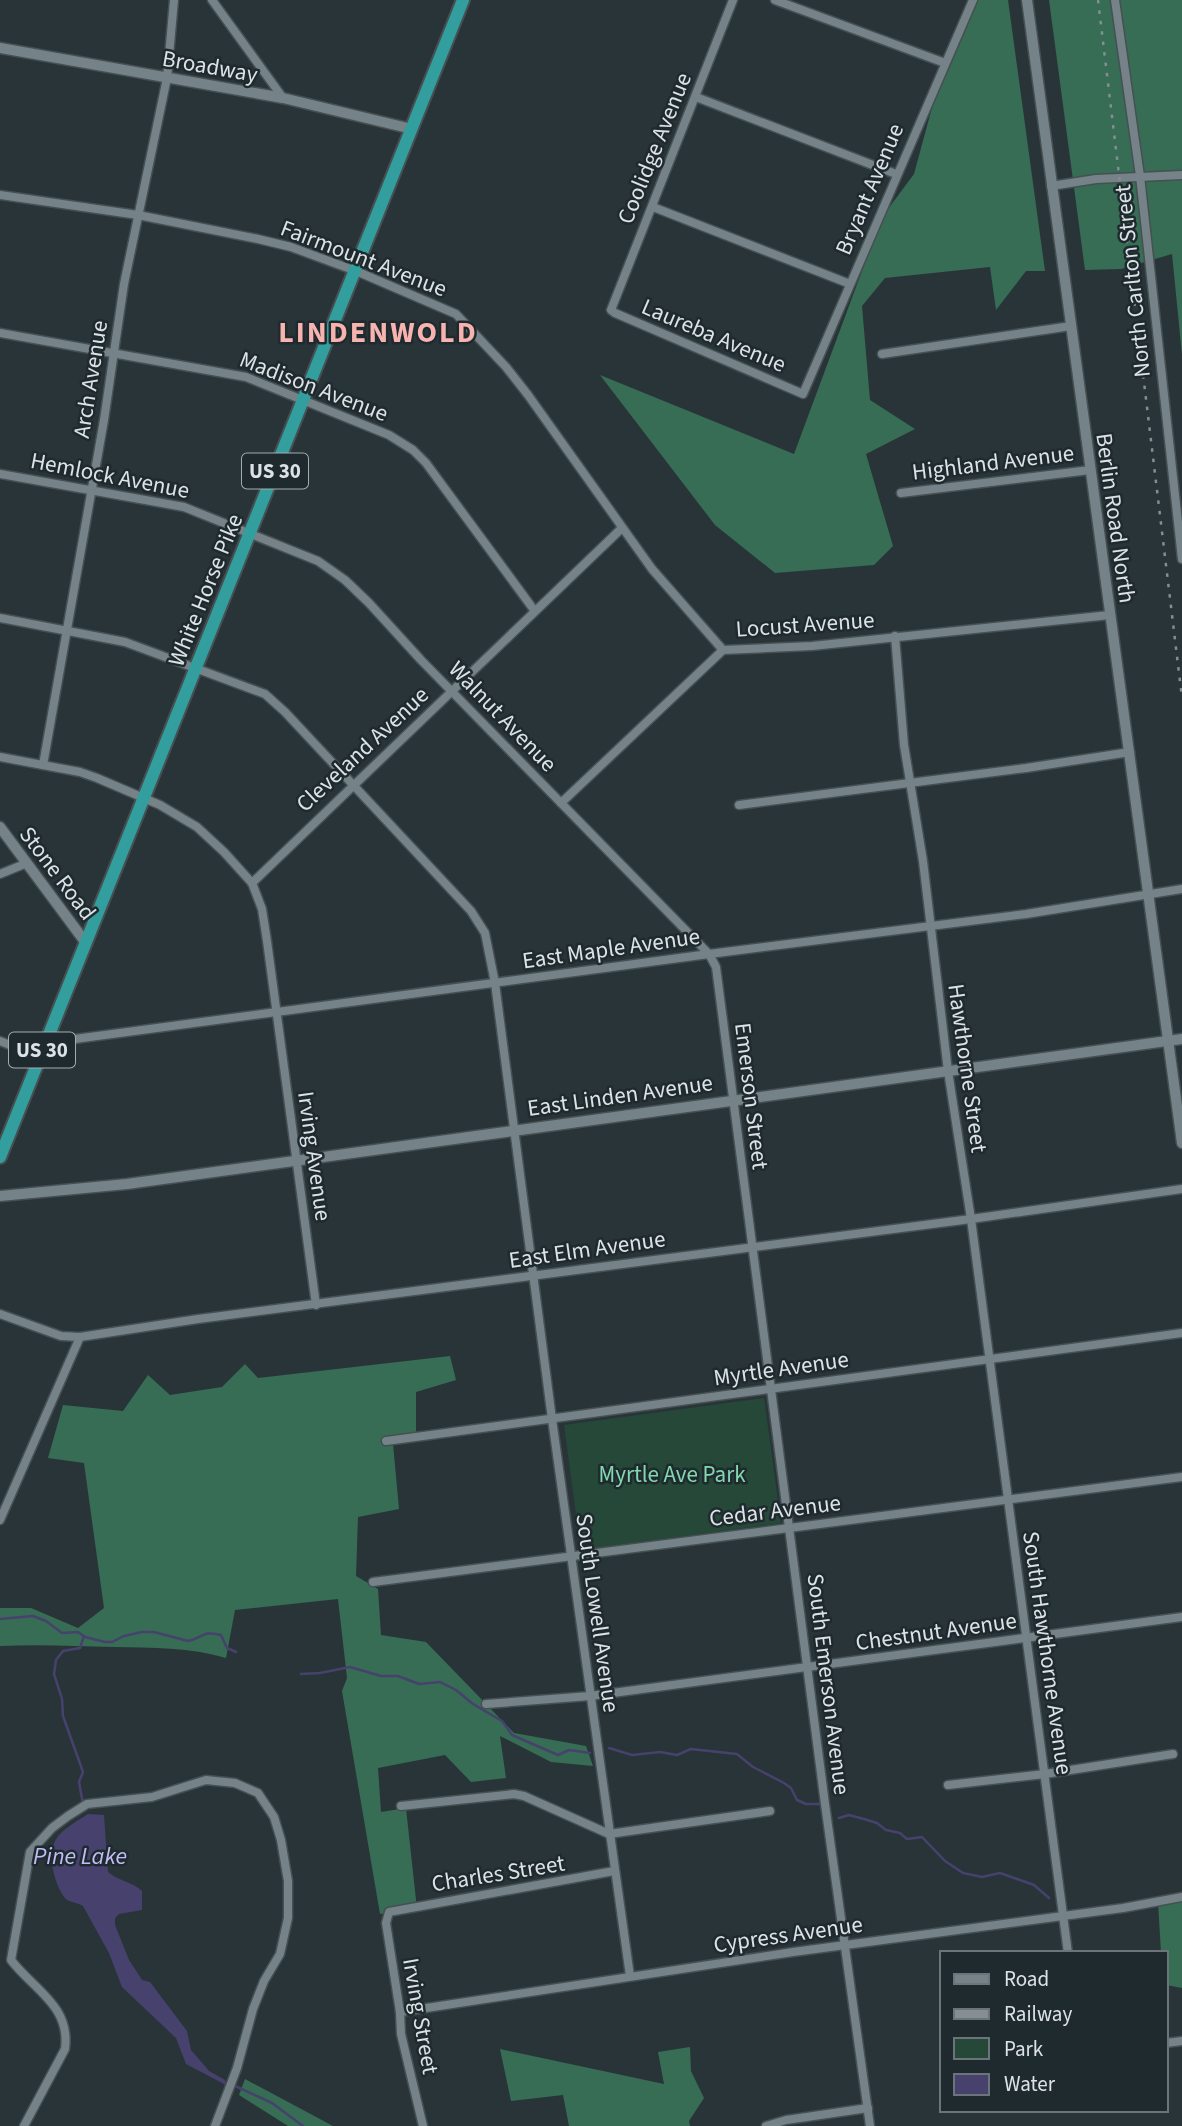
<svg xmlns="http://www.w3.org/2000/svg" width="1182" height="2126" font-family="'Source Sans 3',sans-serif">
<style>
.green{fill:#264838}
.forest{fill:#366d54}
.water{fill:#47426d}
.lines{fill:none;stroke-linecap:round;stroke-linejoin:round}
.stream{stroke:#47426d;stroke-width:2.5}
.minor-casing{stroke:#465053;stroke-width:11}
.tertiary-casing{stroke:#465053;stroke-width:13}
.trunk-casing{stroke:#465053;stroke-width:16}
.minor{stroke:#758288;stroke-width:8}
.tertiary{stroke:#758288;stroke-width:10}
.trunk{stroke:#329f9e;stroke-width:12}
.rail{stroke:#858e92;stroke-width:2.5;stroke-dasharray:3.5 7;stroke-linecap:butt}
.labels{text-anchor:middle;stroke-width:5;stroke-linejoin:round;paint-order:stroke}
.shield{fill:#1f2a2f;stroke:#a3acaf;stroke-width:2}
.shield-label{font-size:21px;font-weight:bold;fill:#dce3e6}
.street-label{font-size:23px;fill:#dce3e6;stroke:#1f2a2f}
.park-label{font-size:23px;fill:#82d7ae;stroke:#1f2a2f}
.water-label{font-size:24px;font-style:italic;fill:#c1bcf6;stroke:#1f2a2f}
.district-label{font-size:30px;font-weight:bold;letter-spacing:2px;fill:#f7b3af;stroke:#1f2a2f}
</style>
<rect width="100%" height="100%" fill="#293439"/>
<path class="green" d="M764 1398 781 1523 581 1550 564 1425Z"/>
<g class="forest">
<path d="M970 0H1008L1045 271H1026L996 310 990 267 885 278 862 306 870 400 915 429 866 454 893 546 874 565 775 573 715 525 600 375 794 454 882 217 914 174 940 78Z"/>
<path d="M1049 0H1182V355L1172 254 1121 269 1085 270Z"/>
<path d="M450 1356 456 1380 416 1392V1438L393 1444 399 1509 358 1517 356 1576 378 1589 381 1635 426 1642 514 1733 586 1746 593 1766 551 1762 500 1736 506 1778 471 1782 445 1755 378 1768 381 1812 406 1808 417 1909 380 1914 342 1691 347 1678 338 1599 235 1610 226 1658C190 1647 152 1648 114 1647 76 1646 38 1644 0 1646V1608H31L78 1628 104 1608 84 1463 48 1458 63 1405 123 1411 148 1375 170 1395 222 1387 245 1364 258 1378Z"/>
<path d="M1182 1899V1988L1166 1985V1953H1161L1158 1902Z"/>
<path d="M690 2047 691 2071 704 2098 689 2121 690 2126H569L563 2095 511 2101 500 2049 664 2084 658 2052Z"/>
<path d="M245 2079 333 2126H288L239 2095Z"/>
</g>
<path class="water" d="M88 1814 104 1815 108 1872C118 1881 133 1882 142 1891V1910L119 1914 115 1918V1925L129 1960 142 1980 150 1982 187 2031 191 2050 209 2071 225 2080 226 2085 186 2064 176 2038 122 1987 109 1953 83 1906C77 1902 69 1903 64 1897 53 1881 45 1849 60 1834 68 1826 79 1820 88 1814Z"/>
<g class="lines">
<g class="stream">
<path d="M0 1619 33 1616 46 1621 62 1633 78 1632 85 1637 105 1642H112L124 1636 142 1632H154L188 1641C203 1638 202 1630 221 1635L227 1648 236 1652"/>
<path d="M301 1674 320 1673 350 1667 381 1676H398L419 1684 440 1682 456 1690 473 1704 502 1721 512 1735 558 1755 569 1750 590 1753"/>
<path d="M609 1748 632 1755 660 1752 677 1755 691 1749 737 1754 753 1767 784 1783 791 1788 797 1800 806 1804H819"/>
<path d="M83 1804 79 1782 83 1772 63 1716 62 1699 54 1674 56 1660 63 1651 80 1648 84 1636"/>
<path d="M839 1818 849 1815 864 1819 877 1823 886 1830 900 1833 907 1839 922 1837 945 1861 963 1873 982 1877 1000 1873 1034 1885 1049 1898"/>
<path d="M233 2085 272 2103 303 2126"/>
</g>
<g class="minor-casing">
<g id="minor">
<path d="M212 0 283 98"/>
<path d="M733 0 611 310 615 313 803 394 973 0"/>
<path d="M775 0 945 63"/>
<path d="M1115 0 1140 176 1182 559"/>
<path d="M696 97 896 174"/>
<path d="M1051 186 1096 179 1182 175"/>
<path d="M0 195 138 215 258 239 291 247 356 271 456 314 506 367 528 395 652 569 723 650"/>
<path d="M653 207 850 284"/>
<path d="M0 333 246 377 389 435 413 450 426 463 534 610"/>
<path d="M882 354 1071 326"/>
<path d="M0 474 184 507 318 561 345 580 369 603 421 660 709 954 716 967 825 1804 870 2126"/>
<path d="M901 493 1090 470"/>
<path d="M0 618 125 642 265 694 285 712 471 911 485 933 495 983 552 1419 630 1976"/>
<path d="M895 636 904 745 923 861 948 1071 971 1219 1068 1953"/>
<path d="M0 757 80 772 97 778 160 805 197 827 224 852 252 883 262 909 267 941 316 1305"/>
<path d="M43 765 104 420 124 284 167 78 174 0"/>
<path d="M561 803 723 650 812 646 1110 615"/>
<path d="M739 805 1026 768 1130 752"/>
<path d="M0 874 27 863"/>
<path d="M252 883 622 528"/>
<path d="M0 1041 39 1057"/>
<path d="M45 1043 709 954 1026 914 1182 889"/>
<path d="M0 1314 61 1336 80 1337 198 1319 971 1219 1182 1189"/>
<path d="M386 1441 1182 1333"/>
<path d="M0 1520 80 1337"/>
<path d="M373 1582 1182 1477"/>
<path d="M486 1704 590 1696 1182 1617"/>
<path d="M948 1785 1045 1774 1173 1754"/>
<path d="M401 1806 514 1794 524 1796 609 1834 770 1811"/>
<path d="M400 2012 793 1952 1123 1908 1182 1897"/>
<path d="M1166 2043 1182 2041"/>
<path d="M24 2126 65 2049C71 2006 33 1989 11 1960L30 1852 52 1828 68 1816 87 1804 152 1797 206 1780 235 1783 258 1793 274 1817 281 1840 288 1881V1918L280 1954 264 1981 253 2009 237 2068 215 2126"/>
<path d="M423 2126 401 2034 400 2012 386 1923 389 1912 614 1871"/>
<path d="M766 2126 786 2120 868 2108"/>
</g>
</g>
<g class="tertiary-casing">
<g id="tertiary">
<path d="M1027 0 1182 1143"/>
<path d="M0 48 283 98 412 129"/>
<path d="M0 827 86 943"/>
<path d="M0 1196 127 1184 1182 1039"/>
</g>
</g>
<g class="trunk-casing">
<path id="trunk" d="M0 1157 463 0"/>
</g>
<use href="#minor" class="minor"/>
<use href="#tertiary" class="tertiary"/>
<use href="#trunk" class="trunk"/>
<path class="rail" d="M1098 0 1182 698"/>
</g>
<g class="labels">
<g class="shield">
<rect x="242" y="453.5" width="66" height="35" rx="5"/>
<rect x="9" y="1032.5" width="66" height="35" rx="5"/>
</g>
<g class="shield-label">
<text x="275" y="478">US 30</text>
<text x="42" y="1057">US 30</text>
</g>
<g class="street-label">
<text transform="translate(210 66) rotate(10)" y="8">Broadway</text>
<text transform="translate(654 148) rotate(-68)" y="8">Coolidge Avenue</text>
<text transform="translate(869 189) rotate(-67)" y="8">Bryant Avenue</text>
<text transform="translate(364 258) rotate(21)" y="8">Fairmount Avenue</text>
<text transform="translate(1132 281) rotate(-96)" y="8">North Carlton Street</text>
<text transform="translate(714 335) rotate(23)" y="8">Laureba Avenue</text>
<text transform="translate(90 379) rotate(-81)" y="8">Arch Avenue</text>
<text transform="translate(314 386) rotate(21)" y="8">Madison Avenue</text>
<text transform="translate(993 462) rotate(-7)" y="8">Highland Avenue</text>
<text transform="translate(110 475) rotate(11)" y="8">Hemlock Avenue</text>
<text transform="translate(1116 518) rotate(82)" y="8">Berlin Road North</text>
<text transform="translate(205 590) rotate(-68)" y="8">White Horse Pike</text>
<text transform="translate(805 624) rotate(-4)" y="8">Locust Avenue</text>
<text transform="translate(503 716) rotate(46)" y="8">Walnut Avenue</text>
<text transform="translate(362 749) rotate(-43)" y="8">Cleveland Avenue</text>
<text transform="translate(58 873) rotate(53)" y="8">Stone Road</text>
<text transform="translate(611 948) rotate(-8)" y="8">East Maple Avenue</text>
<text transform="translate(968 1068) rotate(82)" y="8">Hawthorne Street</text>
<text transform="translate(620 1095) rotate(-8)" y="8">East Linden Avenue</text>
<text transform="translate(752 1096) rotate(83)" y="8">Emerson Street</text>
<text transform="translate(315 1156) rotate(82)" y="8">Irving Avenue</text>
<text transform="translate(587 1249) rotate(-8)" y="8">East Elm Avenue</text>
<text transform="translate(781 1368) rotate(-8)" y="8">Myrtle Avenue</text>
<text transform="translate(775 1510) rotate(-7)" y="8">Cedar Avenue</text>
<text transform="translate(598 1613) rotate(82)" y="8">South Lowell Avenue</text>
<text transform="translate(936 1631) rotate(-8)" y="8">Chestnut Avenue</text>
<text transform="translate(1048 1653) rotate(82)" y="8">South Hawthorne Avenue</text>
<text transform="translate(829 1684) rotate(83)" y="8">South Emerson Avenue</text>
<text transform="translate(498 1873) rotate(-9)" y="8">Charles Street</text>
<text transform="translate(788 1934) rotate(-8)" y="8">Cypress Avenue</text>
<text transform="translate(421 2016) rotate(80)" y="8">Irving Street</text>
</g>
<g class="park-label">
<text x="672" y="1482">Myrtle Ave Park</text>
</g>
<g class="water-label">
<text x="80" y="1864">Pine Lake</text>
</g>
<g class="district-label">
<text x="378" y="342">LINDENWOLD</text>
</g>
</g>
<rect x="940" y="1951" width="228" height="161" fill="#1f2a2f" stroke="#6b7478" stroke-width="2"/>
<rect x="954" y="1974" width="35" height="10" fill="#758288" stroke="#6b7478" stroke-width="2"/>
<text x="1004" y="1986" font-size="21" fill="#dce3e6">Road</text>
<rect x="954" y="2009" width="35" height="10" fill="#858e92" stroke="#6b7478" stroke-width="2"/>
<text x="1004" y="2021" font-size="21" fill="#dce3e6">Railway</text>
<rect x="954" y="2038" width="35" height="21" fill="#264838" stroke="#6b7478" stroke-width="2"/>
<text x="1004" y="2056" font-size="21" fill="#dce3e6">Park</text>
<rect x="954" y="2074" width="35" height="21" fill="#47426d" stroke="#6b7478" stroke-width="2"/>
<text x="1004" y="2091" font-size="21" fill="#dce3e6">Water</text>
</svg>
